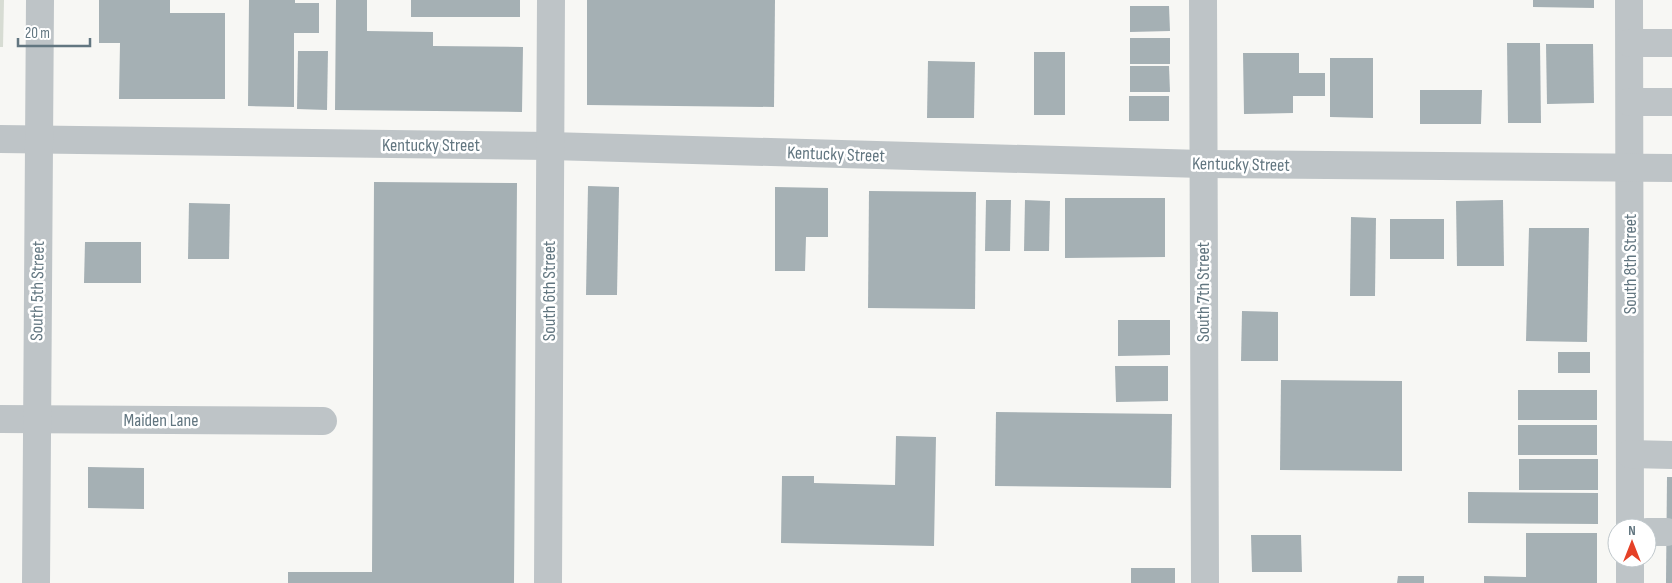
<svg xmlns="http://www.w3.org/2000/svg" width="1672" height="583" font-family="'Sofia Sans Condensed',sans-serif">
<style>
.green{fill:#d7dcd3}
.building{fill:#a5b0b4}
.lines{fill:none;stroke-linecap:round;stroke-linejoin:round}
.minor{stroke:#bec4c7;stroke-width:28}
.labels{text-anchor:middle;stroke-width:5;stroke-linejoin:round;paint-order:stroke}
.street-label{font-size:18px;fill:#627680;stroke:#fff}
</style>
<rect width="100%" height="100%" fill="#f7f7f4"/>
<path class="green" d="M0 0H4L3 47H0Z"/>
<g class="building">
<path d="M99 0H170V13H225V99H119L120 43H99Z"/>
<path d="M249 0H295V3H319V33H294V107L248 106Z"/>
<path d="M336 0H367V31L433 32V46L523 47 522 112 335 110Z"/>
<rect x="411" y="0" width="109" height="17"/>
<path d="M587 0H775L774 107 587 105Z"/>
<path d="M1533 0H1594V8L1533 7Z"/>
<path d="M1130 6H1169L1170 31 1130 32Z"/>
<rect x="1130" y="38" width="40" height="26"/>
<path d="M1507 43H1540L1541 123H1508Z"/>
<path d="M1546 44H1593L1594 103 1547 104Z"/>
<path d="M298 51H328L327 110 297 109Z"/>
<rect x="1034" y="52" width="31" height="63"/>
<path d="M1243 53H1299V73H1325V96H1293V113L1244 114Z"/>
<path d="M1330 58H1373V118L1330 117Z"/>
<path d="M928 61 975 62 974 118H927Z"/>
<path d="M1130 66H1169L1170 92H1130Z"/>
<path d="M1420 90H1482L1481 124H1420Z"/>
<rect x="1129" y="96" width="40" height="25"/>
<path d="M374 182 517 183 514 583H288V572H372Z"/>
<path d="M588 186 619 187 617 295H586Z"/>
<path d="M775 187 828 188V237H806L805 271H775Z"/>
<path d="M869 191 976 192 975 309 868 308Z"/>
<path d="M1065 198H1165V257L1065 258Z"/>
<path d="M986 200H1011L1010 251H985Z"/>
<path d="M1025 200 1050 201 1049 251H1024Z"/>
<path d="M1503 200 1504 266H1457L1456 201Z"/>
<path d="M189 203 230 204 229 259H188Z"/>
<path d="M1351 217 1376 218 1375 296H1350Z"/>
<rect x="1390" y="219" width="54" height="40"/>
<path d="M1529 228H1589L1587 342 1526 341Z"/>
<path d="M85 242H141V283H84Z"/>
<path d="M1242 311 1278 312V361H1241Z"/>
<path d="M1118 320H1170V355L1118 356Z"/>
<rect x="1558" y="352" width="32" height="21"/>
<path d="M1115 366H1168V401L1116 402Z"/>
<path d="M1281 380 1402 381V471L1280 470Z"/>
<rect x="1518" y="390" width="79" height="30"/>
<path d="M996 412 1172 414 1171 488 995 486Z"/>
<rect x="1518" y="425" width="79" height="30"/>
<path d="M896 436 936 437 934 546 781 543 782 476H814V483L895 485Z"/>
<rect x="1519" y="459" width="79" height="31"/>
<path d="M88 467 144 468V509L88 508Z"/>
<path d="M1667 477H1672V583H1666Z"/>
<path d="M1468 492 1598 493V524L1468 523Z"/>
<path d="M1526 533H1597V583H1484V576L1526 577Z"/>
<path d="M1251 535H1301L1302 572H1252Z"/>
<rect x="1131" y="568" width="44" height="15"/>
<path d="M1398 576H1424V583H1397Z"/>
</g>
<g class="lines">
<g class="minor">
<path d="M1203 0 1205 583"/>
<path d="M1629 0 1630 528"/>
<path d="M1630 43H1672"/>
<path d="M1630 102H1672"/>
<path d="M0 139 550 146 1202 164 1672 168"/>
<path d="M0 419 323 421"/>
<path d="M1630 454 1672 455"/>
<path d="M1647 532H1667"/>
<path d="M1630 558V583"/>
<path d="M36 583 40 0"/>
<path d="M548 583 551 0"/>
</g>
</g>
<g class="labels">
<g class="street-label">
<text x="431" y="151">Kentucky Street</text>
<text transform="translate(836 154) rotate(2)" y="6">Kentucky Street</text>
<text transform="translate(1241 164) rotate(1)" y="6">Kentucky Street</text>
<text transform="translate(1630 264) rotate(-90)" y="6">South 8th Street</text>
<text transform="translate(37 291) rotate(-89)" y="6">South 5th Street</text>
<text transform="translate(549 291) rotate(-90)" y="6">South 6th Street</text>
<text transform="translate(1203 292) rotate(-90)" y="6">South 7th Street</text>
<text x="161" y="426">Maiden Lane</text>
</g>
</g>
<g transform="translate(1632 543)"><circle r="24" fill="#ffffff" stroke="#c0c8cc"/>
<path d="M0-4L9 19L0 12L-9 19Z" fill="#e54127"/>
<text y="-8" font-size="14" font-weight="bold" text-anchor="middle" fill="#627680">N</text>
</g>
<path d="M18 38v8h72v-8" fill="none" stroke="#627680" stroke-width="2.5"/>
<text x="25" y="38" font-size="15" fill="#627680" stroke="#ffffff" stroke-width="4" paint-order="stroke">20 m</text>
</svg>
